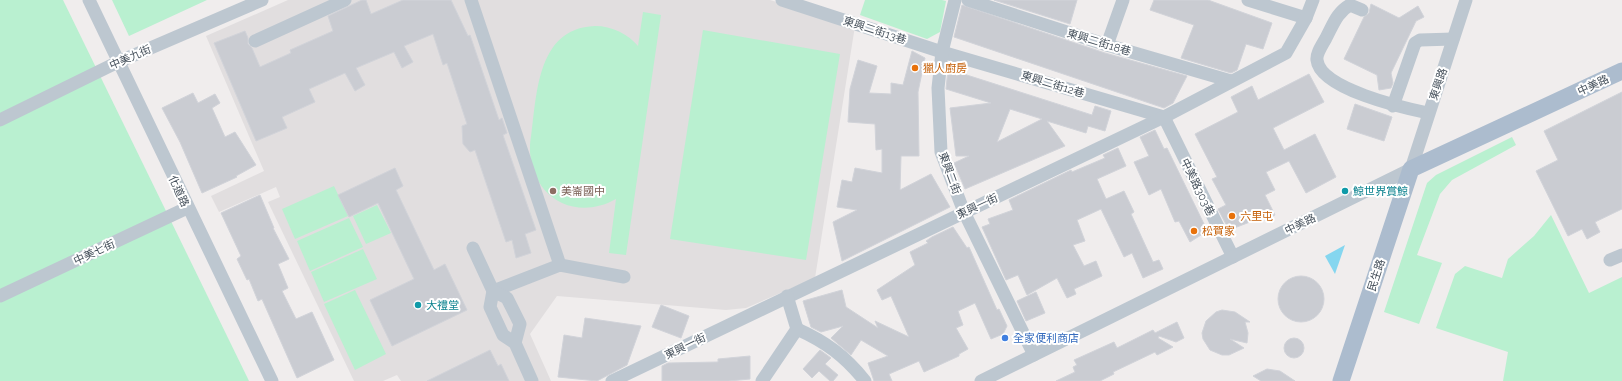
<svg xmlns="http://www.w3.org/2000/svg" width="1622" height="381" font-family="Raleway,'Noto Sans TC',sans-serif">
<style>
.education{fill:#e1dedf}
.green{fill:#b9f0d0}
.water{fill:#85d6ef}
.building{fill:#caccd2;stroke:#d1d3d9;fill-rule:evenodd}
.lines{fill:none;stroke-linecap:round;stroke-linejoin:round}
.minor{stroke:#bdc7d0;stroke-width:13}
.major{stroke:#acbcce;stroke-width:17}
.food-dot{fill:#e8710a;stroke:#fff;stroke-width:1.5}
.education-dot{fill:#8d6e63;stroke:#fff;stroke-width:1.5}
.culture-dot{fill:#0f9aa8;stroke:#fff;stroke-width:1.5}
.shop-dot{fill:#3f7fe0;stroke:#fff;stroke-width:1.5}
.labels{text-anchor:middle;stroke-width:4;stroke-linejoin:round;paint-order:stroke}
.street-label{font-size:11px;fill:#45505b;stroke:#fff}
.food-label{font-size:11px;fill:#c56008;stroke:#fff;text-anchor:start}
.education-label{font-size:11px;fill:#785e54;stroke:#fff;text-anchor:start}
.culture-label{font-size:11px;fill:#0d838f;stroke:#fff;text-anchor:start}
.shop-label{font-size:11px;fill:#366cbe;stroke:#fff;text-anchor:start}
</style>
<rect width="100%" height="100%" fill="#f0eded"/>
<path class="education" d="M288 0H770L855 26 815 278 746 308 726 310 557 296 530 334 551 381H401L397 375 383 381H354L268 202 280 197 276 187 219 212 211 196 264 171 206 36Z"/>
<g class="green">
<path d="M0 0H63L249 381H0Z"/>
<path d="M112 0H207L129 36Z"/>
<path d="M865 0H942L946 1 940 32 927 39 860 15Z"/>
<path d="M643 12 661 15 626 255 609 253 616 199C573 223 528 195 530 145 537 101 534 28 595 26 612 26 628 34 638 46Z"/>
<path d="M703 30 840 54 806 260 670 239Z"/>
<path d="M1512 137 1516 145 1452 180 1440 194 1417 255 1442 263 1419 324 1384 312 1427 183 1436 175Z"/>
<path d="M334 186 348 216 295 239 282 209Z"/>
<path d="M377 205 391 233 366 244 353 216Z"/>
<path d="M1551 215 1589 293 1622 277V381H1503L1508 352 1436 328 1455 274 1465 266 1502 278 1508 259 1534 236Z"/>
<path d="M349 218 363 247 310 271 297 241Z"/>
<path d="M363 249 377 279 324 302 311 272Z"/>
<path d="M355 290 386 354 355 370 324 304Z"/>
</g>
<path class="water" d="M1345 245 1335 274 1325 256Z"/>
<g class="building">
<path d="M362 0H366L371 14 403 0H451L468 36 470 35 499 120 502 118 507 133 503 135 536 230 525 234 531 253 516 258 512 240 506 242 475 150 470 152 463 144 462 126 467 124 447 63 443 65 433 34 404 46 413 62 402 68 394 52 356 68 365 85 355 91 345 73 309 89 315 102 282 117 287 128 256 141 214 43 245 31 248 38V44L252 48 260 67 291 53 290 50 333 31 328 16Z"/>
<path d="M994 0H1077L1070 24Z"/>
<path d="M1154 0H1208L1272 23 1263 49 1246 44 1237 70 1231 73 1181 58 1194 25 1150 10Z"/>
<path d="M1371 4 1399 18 1418 6 1424 17 1416 21 1391 73 1393 83 1391 88 1379 90 1377 75 1344 59 1364 17 1369 13Z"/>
<path d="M962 5 1105 53 1187 76 1173 103 1164 108 954 37Z"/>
<path d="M912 51 925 58 918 92 919 156H901L900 190 931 174 950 207 842 261 833 222 857 210 837 207 842 180 852 182 855 168 882 173V149L876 150 875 124 848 122 850 89 858 60 877 66 869 93 891 94V83L903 85Z"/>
<path d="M948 69 1092 115 1095 106 1111 111 1105 131 1088 126 1086 133 1047 121 1065 146 965 189 954 163 969 156H956L950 108 991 103 946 89ZM1010 109 1042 119 997 142Z"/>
<path d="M1309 74 1324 102 1273 128 1284 150 1315 134 1336 177 1306 193 1289 161 1266 172 1275 190 1265 195 1275 215 1264 220 1263 217 1229 230 1218 209 1226 205 1212 179 1217 177 1195 134 1238 112 1231 97 1252 86 1258 100Z"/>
<path d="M1622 92V209L1595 222 1600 232 1587 239 1582 229 1568 236 1536 171 1558 160 1544 131Z"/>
<path d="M193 93 198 103 215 94 220 103 212 108 225 137 235 132 256 165 236 176 237 177 202 193 180 142 162 108Z"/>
<path d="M1355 104 1392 117 1384 141 1347 129Z"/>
<path d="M1155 130 1164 149 1167 148 1205 226 1201 235 1190 242 1179 221 1175 222 1161 189 1149 195 1134 162 1149 156 1140 137Z"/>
<path d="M1118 148 1126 166 1097 179 1106 199 1124 191 1134 212 1131 214 1153 262 1159 260 1163 269 1143 278 1132 253 1124 257 1101 209 1077 220 1085 241 1073 245 1084 266 1096 261 1102 276 1074 289 1076 294 1067 298 1057 278 1027 295 1018 275 1006 280 982 227 990 224 988 219 1013 210 1009 200 1071 170 1072 172 1105 158 1103 155Z"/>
<path d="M395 168 403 186 396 190 434 270 445 264 467 310 392 346 370 300 414 279 378 203 349 217 338 195Z"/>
<path d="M260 195 274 228H273L289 259 278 264 288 288 282 291 296 319 312 312 334 360 297 378 262 299 258 301 249 279 247 280 237 259 241 256 221 213Z"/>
<path d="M953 227 967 248 969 247 997 310 999 309 1007 326 1003 334 991 339 975 303 958 311 963 325 956 328 968 349 959 354V356L924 372 919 361 889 374 892 381H874L868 363 888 356 861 340 851 355 831 338 843 326 821 332 811 327 803 301 842 290 846 307 878 328 875 321 909 337 891 296 882 300 877 290 915 265 910 252 928 243 926 241 932 237Z"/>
<circle cx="1301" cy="299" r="23"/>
<path d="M1036 292 1045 313 1026 321 1017 301Z"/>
<path d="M661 305 689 316 681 338 652 327Z"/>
<path d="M1222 310 1235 312 1250 322H1245L1248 333 1247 343 1230 339 1244 348 1229 355H1222L1210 350 1203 339 1202 333 1206 321 1216 312Z"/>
<path d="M585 318 641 326 627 365 597 381 558 377 564 335 582 338Z"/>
<path d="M1177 322 1184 338 1176 342 1159 336 1158 338 1173 347 1157 355 1155 352 1113 372 1114 374 1100 381H1056L1075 372 1073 367 1077 365 1074 360 1114 342 1117 348 1153 330 1155 333Z"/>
<circle cx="1294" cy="348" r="10"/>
<path d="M490 350 498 366 501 364 509 381H427Z"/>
<path d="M820 350 831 358 825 364 838 375 833 381H830L819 371 812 378 803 369Z"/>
<path d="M750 356V379L729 381H662V366L668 363 718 362V359Z"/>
<path d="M1267 369 1280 371 1295 381H1261L1253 376Z"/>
</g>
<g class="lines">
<g class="minor">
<path d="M89 0 272 381"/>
<path d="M471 0 560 265"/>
<path d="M782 0 942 52 1164 117 1233 257"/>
<path d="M955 0 942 52 938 88 941 152 964 212 1034 355"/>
<path d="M968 0 1107 45 1231 81"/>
<path d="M1248 0 1306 18"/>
<path d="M1362 10 1350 5C1337 12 1333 25 1326 38 1323 44 1316 53 1317 60 1320 89 1404 108 1428 113"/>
<path d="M255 41 345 0"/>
<path d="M1107 45 1123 0"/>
<path d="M1393 106 1415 43 1420 40 1453 39"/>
<path d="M0 120 118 62 262 0"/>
<path d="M473 248 493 291 560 265 624 277"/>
<path d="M1610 260 1622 255"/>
<path d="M0 296 187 208"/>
<path d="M797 329C826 342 845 356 865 381"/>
<path d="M515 343 520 324 507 298 493 291 490 307 503 335 515 343 532 381"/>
<path d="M612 381 1164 117 1286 53 1306 18 1313 0"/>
<path d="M762 381 797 329 787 296"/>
<path d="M981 381 1411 169 1466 0"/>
</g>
<path class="major" d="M1341 381 1411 169 1622 71"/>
</g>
<g class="food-dot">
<circle cx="915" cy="68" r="4"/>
<circle cx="1232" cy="216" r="4"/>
<circle cx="1194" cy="231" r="4"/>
</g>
<circle class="education-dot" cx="553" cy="191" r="4"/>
<g class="culture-dot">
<circle cx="1345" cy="191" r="4"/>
<circle cx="418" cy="305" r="4"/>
</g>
<circle class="shop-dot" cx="1005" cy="338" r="4"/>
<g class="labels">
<g class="street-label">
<text transform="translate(875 30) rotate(18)" y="4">東興二街13巷</text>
<text transform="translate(1099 42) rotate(17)" y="4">東興二街18巷</text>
<text transform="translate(130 57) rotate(-24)" y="4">中美九街</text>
<text transform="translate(1053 84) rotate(17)" y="4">東興二街12巷</text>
<text transform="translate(1438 84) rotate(-71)" y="4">東興路</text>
<text transform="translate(1593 85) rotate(-25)" y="4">中美路</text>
<text transform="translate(950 173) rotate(70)" y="4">東興二街</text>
<text transform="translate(1198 187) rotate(64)" y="4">中美路303巷</text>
<text transform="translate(179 191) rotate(65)" y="4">化道路</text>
<text transform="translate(977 206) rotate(-25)" y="4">東興一街</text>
<text transform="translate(1300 224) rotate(-26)" y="4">中美路</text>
<text transform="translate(94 252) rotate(-25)" y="4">中美七街</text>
<text transform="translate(1376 275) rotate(-72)" y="4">民生路</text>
<text transform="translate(685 346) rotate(-26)" y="4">東興一街</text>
</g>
<g class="food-label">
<text x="923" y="72">獵人廚房</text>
<text x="1240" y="220">六里屯</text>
<text x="1202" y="235">松賀家</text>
</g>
<g class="education-label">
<text x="561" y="195">美崙國中</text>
</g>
<g class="culture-label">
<text x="1353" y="195">鯨世界賞鯨</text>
<text x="426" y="309">大禮堂</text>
</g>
<g class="shop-label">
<text x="1013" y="342">全家便利商店</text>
</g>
</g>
</svg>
